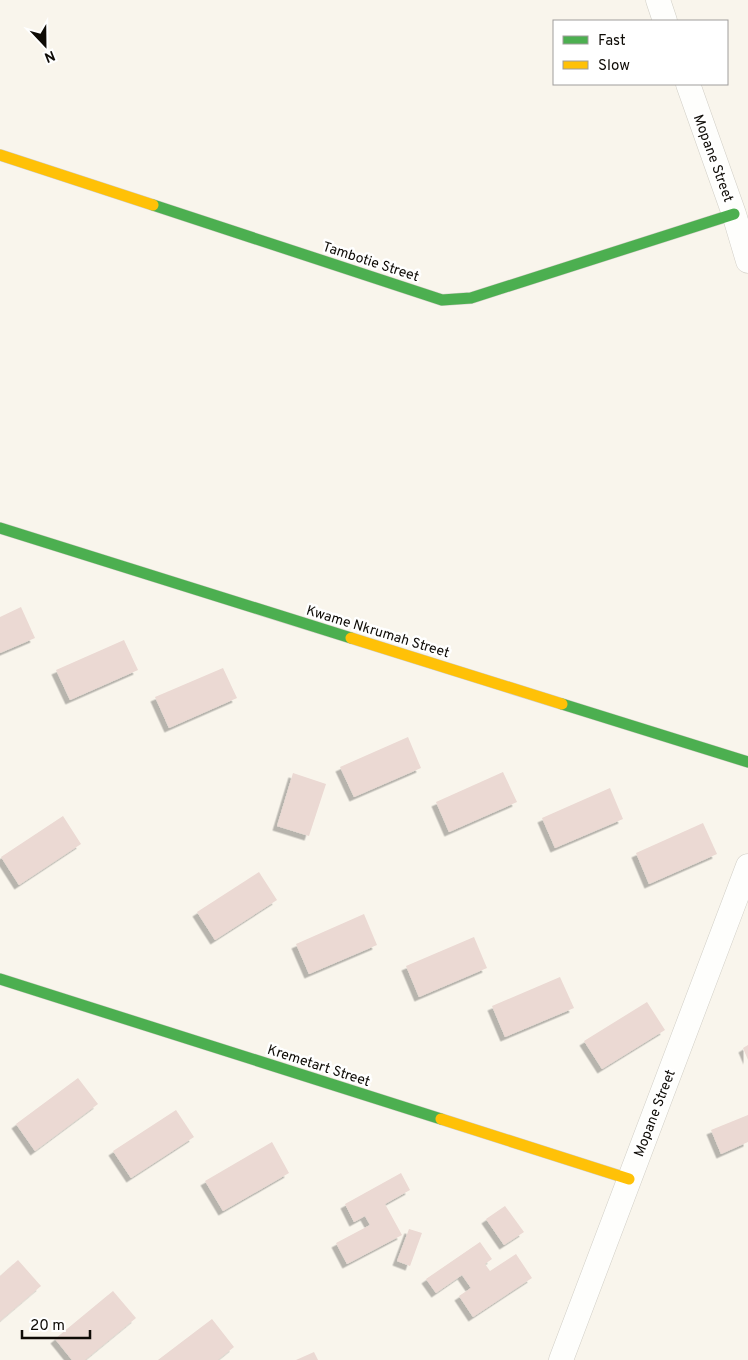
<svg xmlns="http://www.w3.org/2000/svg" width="748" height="1360" font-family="Overpass,sans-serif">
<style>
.building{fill:#ebd9d3;filter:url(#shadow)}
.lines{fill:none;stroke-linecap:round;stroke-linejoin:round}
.street-casing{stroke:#d1cec6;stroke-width:25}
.fast-casing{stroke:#d1cec6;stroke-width:12}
.slow-casing{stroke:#d1cec6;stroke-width:12}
.street{stroke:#fefefc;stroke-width:24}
.fast{stroke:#4caf50;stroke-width:11}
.slow{stroke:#ffc107;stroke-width:11}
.labels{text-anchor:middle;stroke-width:5;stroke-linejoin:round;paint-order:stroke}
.street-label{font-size:14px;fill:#0e0b06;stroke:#fff}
</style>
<defs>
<filter id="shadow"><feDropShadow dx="-4.5" dy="4.5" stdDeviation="0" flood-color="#0004"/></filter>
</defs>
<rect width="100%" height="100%" fill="#f9f5ec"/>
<g class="building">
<path d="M21 607 35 638 0 653V617Z"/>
<path d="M124 640 138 670 70 700 56 670Z"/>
<path d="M223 668 237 698 169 728 155 697Z"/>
<path d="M408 737 421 768 354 797 340 767Z"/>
<path d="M503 772 517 802 449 832 436 802Z"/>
<path d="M293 773 326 784 309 836 277 826Z"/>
<path d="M610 788 623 819 555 848 542 818Z"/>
<path d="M63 816 81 844 19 885 1 857Z"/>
<path d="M703 823 717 854 649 884 636 853Z"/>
<path d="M259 872 277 900 215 940 197 912Z"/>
<path d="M364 914 377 945 309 974 296 944Z"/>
<path d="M474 937 487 968 419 997 406 966Z"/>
<path d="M560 977 574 1008 505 1037 492 1006Z"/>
<path d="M647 1002 665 1030 602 1069 584 1041Z"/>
<path d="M748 1045V1060L743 1048Z"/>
<path d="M78 1078 98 1104 35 1151 16 1124Z"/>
<path d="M176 1110 194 1137 131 1178 113 1151Z"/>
<path d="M748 1115V1142L721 1154 711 1130Z"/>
<path d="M272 1142 289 1173 223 1211 205 1181Z"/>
<path d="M401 1173 410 1190 385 1204 402 1235 347 1264 336 1243 370 1225 365 1216 354 1222 345 1204Z"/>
<path d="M505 1206 524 1232 504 1245 486 1219Z"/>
<path d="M409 1229 422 1233 410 1266 397 1261Z"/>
<path d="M480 1242 492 1259 485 1264 490 1271 516 1254 532 1278 473 1317 459 1296 471 1288 462 1275 436 1293 426 1279Z"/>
<path d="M18 1260 41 1286 0 1321V1276Z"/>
<path d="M113 1291 136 1318 85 1360H72L55 1339Z"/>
<path d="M212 1319 234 1347 218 1360H158Z"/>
<path d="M314 1352 318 1360H296Z"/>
</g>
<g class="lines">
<g class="street-casing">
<g id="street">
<path d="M658 0 665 21"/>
<path d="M688 84 734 214 748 261"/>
<path d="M561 1360 748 866"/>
</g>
</g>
<g class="fast-casing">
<g id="fast">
<path d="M153 205 442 300 471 298 734 214"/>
<path d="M0 528 351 638"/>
<path d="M562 704 748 762"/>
<path d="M0 979 441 1119"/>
</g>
</g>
<g class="slow-casing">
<g id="slow">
<path d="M0 155 153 205"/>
<path d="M351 638 562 704"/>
<path d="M441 1119 629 1179"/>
</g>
</g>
<use href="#street" class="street"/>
<use href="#fast" class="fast"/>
<use href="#slow" class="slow"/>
</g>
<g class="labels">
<g class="street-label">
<text transform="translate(714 158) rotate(70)" y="5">Mopane Street</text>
<text transform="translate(371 261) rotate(18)" y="5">Tambotie Street</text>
<text transform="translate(378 631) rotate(17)" y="5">Kwame Nkrumah Street</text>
<text transform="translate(319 1065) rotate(18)" y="5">Kremetart Street</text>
<text transform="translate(654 1113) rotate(-69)" y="5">Mopane Street</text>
</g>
</g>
<rect x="553" y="20" width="175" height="65" fill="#ffffff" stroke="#9f9d9b"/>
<rect x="563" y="36" width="25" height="8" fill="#4caf50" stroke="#9f9d9b"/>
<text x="598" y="45" font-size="15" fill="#0e0b06">Fast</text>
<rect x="563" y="61" width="25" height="8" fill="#ffc107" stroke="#9f9d9b"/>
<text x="598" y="70" font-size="15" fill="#0e0b06">Slow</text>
<g transform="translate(45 45) rotate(158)" stroke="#ffffff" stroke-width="4" paint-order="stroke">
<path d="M0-4L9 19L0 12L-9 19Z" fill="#0e0b06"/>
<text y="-8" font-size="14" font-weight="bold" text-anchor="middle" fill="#0e0b06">N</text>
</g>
<path d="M22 1330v8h68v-8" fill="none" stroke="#0e0b06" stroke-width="2.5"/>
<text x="30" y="1330" font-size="15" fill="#0e0b06" stroke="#ffffff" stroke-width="4" paint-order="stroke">20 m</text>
</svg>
